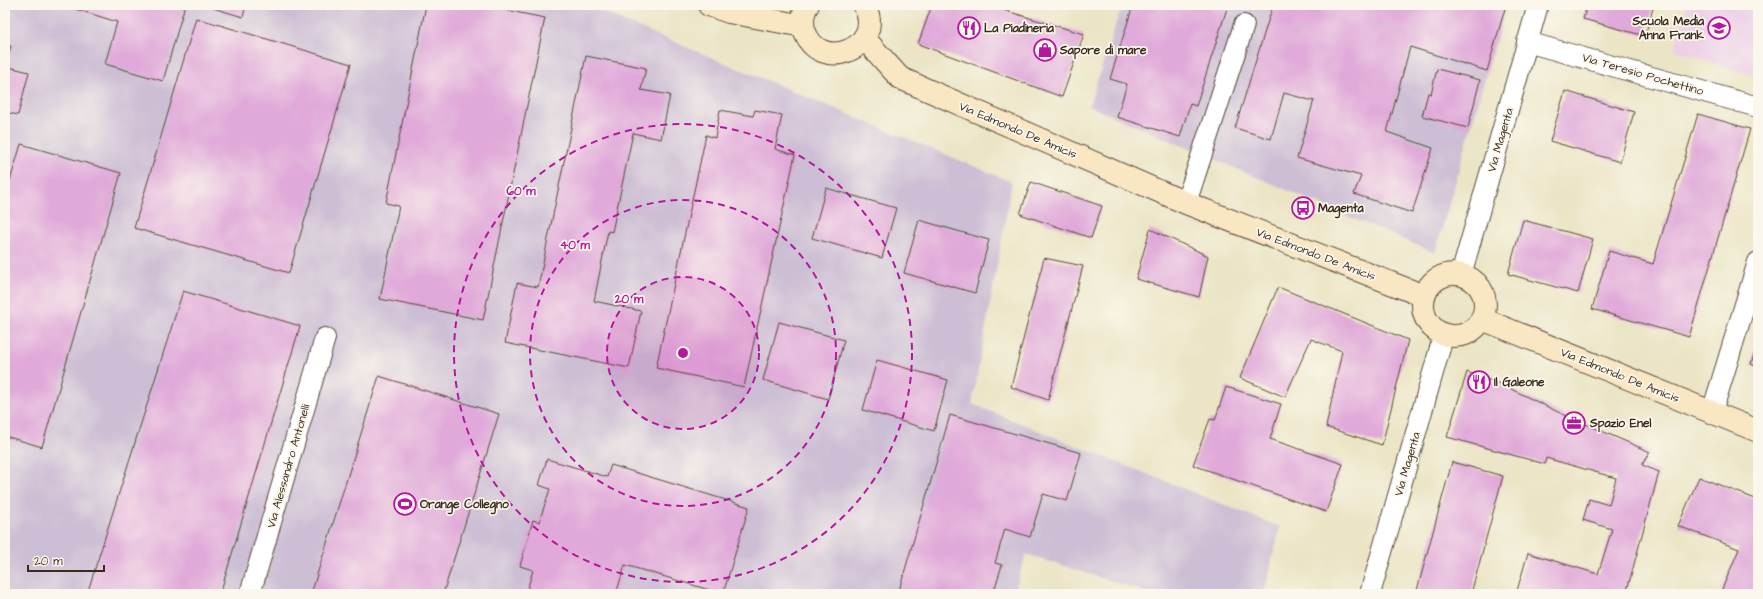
<svg xmlns="http://www.w3.org/2000/svg" width="1763" height="599" font-family="'Architects Daughter',sans-serif">
<style>
.built{fill:#edd0e8}
.industrial{fill:#ccbed4}
.building{fill:#e0a9d9}
.lines{fill:none;stroke-linecap:round;stroke-linejoin:round}
.street-casing{stroke:#554637;stroke-width:22}
.secondary-casing{stroke:#554637;stroke-width:24}
.street{stroke:#fff;stroke-width:20}
.secondary{stroke:#f9e7c3;stroke-width:22}
.ring{fill:none;stroke:#b5179e;stroke-width:2;stroke-dasharray:7 5}
.labels{text-anchor:middle;stroke-width:3.5;stroke-linejoin:round;paint-order:stroke}
.poi-label{font-size:12px;font-weight:bold;fill:#3b2a1e;stroke:#fbf7ec;text-anchor:start}
.street-label{font-size:12px;fill:#3b2a1e;stroke:#fbf7ec}
.centre{fill:#b5179e;stroke:#fbf7ec;stroke-width:2}
.ring-label{font-size:12px;text-anchor:middle;font-weight:bold;fill:#b5179e;stroke:#fbf7ec;stroke-width:3.5;stroke-linejoin:round;paint-order:stroke}
</style>
<rect width="100%" height="100%" fill="#fbf7ec"/>
<filter id="ink" filterUnits="userSpaceOnUse"><feTurbulence type="fractalNoise" baseFrequency=".025" numOctaves="2"/><feDisplacementMap in="SourceGraphic" scale="8" xChannelSelector="R" yChannelSelector="G"/><feConvolveMatrix kernelMatrix="1 2 1 2 8 2 1 2 1" color-interpolation-filters="sRGB"/></filter>
<filter id="wash" filterUnits="userSpaceOnUse"><feTurbulence type="fractalNoise" baseFrequency=".012" numOctaves="4" result="noise"/><feDisplacementMap in="SourceGraphic" scale="16" xChannelSelector="R" yChannelSelector="G"/><feGaussianBlur stdDeviation="0.9" result="paint"/><feColorMatrix in="noise" values="0 0 0 0 0 0 0 0 0 0 0 0 0 0 0 0 0 1.4 0 .05"/><feComposite in="paint" operator="in"/></filter>
<g filter="url(#wash)">
<rect width="100%" height="100%" fill="#ebe5c6"/>
<path class="built" d="M1687 5H1758V77L1674 50Z"/>
<g class="industrial">
<path d="M5 5H585L1012 182 972 404 1280 527 1264 594H1152L1026 554 1014 594H5Z"/>
<path d="M1122 5H1506L1435 253 1089 106Z"/>
</g>
<g id="blocks">
<g class="building">
<path d="M63 5H185L163 81 105 64 117 22Z"/>
<path d="M203 5H246L243 17Z"/>
<path d="M426 5H480L545 18 483 320 380 299 399 206 386 203Z"/>
<path d="M932 5H1005L1003 10 1084 34 1062 97 918 44Z"/>
<path d="M1133 5H1228L1196 106 1190 104 1180 137 1117 117 1127 84 1110 79Z"/>
<path d="M1273 5H1506L1487 71 1410 47 1387 132 1433 148 1412 213 1354 194 1361 176 1297 158 1314 100 1313 101 1284 93 1271 139 1235 128Z"/>
<path d="M1587 5H1654L1645 36 1583 19Z"/>
<path d="M196 18 351 64 289 273 134 228Z"/>
<path d="M5 44 11 46 6 65H5Z"/>
<path d="M586 56 646 68 641 90 670 95 661 139 633 133 612 232 608 231 594 301 641 311 629 368 505 343 517 283 538 287Z"/>
<path d="M5 66 29 72 18 115 5 112Z"/>
<path d="M1437 69 1480 80 1468 128 1422 116 1428 93 1431 94Z"/>
<path d="M1565 91 1634 112 1620 162 1550 141Z"/>
<path d="M720 110 753 116 755 110 782 115 775 149 795 155 744 387 656 368 706 135 715 138Z"/>
<path d="M1698 114 1750 129 1689 337 1592 309 1609 251 1653 264Z"/>
<path d="M21 144 121 173 42 447 5 436V191H7Z"/>
<path d="M1031 182 1102 206 1091 238 1020 214Z"/>
<path d="M826 188 896 208 882 258 812 238Z"/>
<path d="M919 220 989 240 975 293 904 273Z"/>
<path d="M1523 220 1593 239 1578 293 1508 274Z"/>
<path d="M1150 229 1208 256 1199 297 1136 279Z"/>
<path d="M1044 258 1083 266 1048 400 1011 387Z"/>
<path d="M1278 287 1408 340 1382 445 1326 427 1342 351 1311 339 1285 397 1240 378Z"/>
<path d="M183 291 300 326 220 594H87Z"/>
<path d="M779 322 844 340 828 399 763 380Z"/>
<path d="M1758 341V367L1751 364Z"/>
<path d="M877 360 948 380 934 431 863 410Z"/>
<path d="M1467 372 1503 385 1558 412 1650 452 1642 465 1659 472 1626 594H1516L1528 553 1598 574 1612 529 1583 520 1589 499 1609 505 1616 478 1546 458 1545 464 1447 437Z"/>
<path d="M379 376 499 414 443 594H311Z"/>
<path d="M1226 387 1281 404 1270 439 1343 464 1326 512 1193 465 1210 419 1215 420Z"/>
<path d="M950 415 1081 453 1067 501 1043 494 1030 537 1005 529 995 563 1002 565 993 594H898Z"/>
<path d="M547 459 607 477 611 465 749 507 723 594 625 565 616 594H526L533 570 520 566 533 520 539 522 550 489 539 485Z"/>
<path d="M1452 462 1503 476 1471 594H1416Z"/>
<path d="M1699 477 1758 500V594H1720L1739 549 1678 526Z"/>
</g>
</g>
</g>
<g filter="url(#ink)">
<use href="#blocks" fill-opacity="0" stroke="#554637" stroke-width="1"/>
<g class="lines">
<g class="street-casing">
<g id="street">
<path d="M1527 42 1758 107"/>
<path d="M1186 203 1244 25"/>
<path d="M1461 275 1538 5"/>
<path d="M1712 412 1758 262"/>
<path d="M250 594 325 338"/>
<path d="M1370 594 1444 334"/>
</g>
</g>
<g class="secondary-casing">
<g id="secondary">
<path d="M709 5 729 12 803 26"/>
<path d="M808 5C803 11 802 21 804 29 817 76 888 48 864 5"/>
<path d="M864 38 900 78 1186 203 1424 296"/>
<circle cx="1454" cy="305" r="31"/>
<path d="M1482 319 1758 431"/>
</g>
</g>
<use href="#street" class="street"/>
<use href="#secondary" class="secondary"/>
</g>
</g>
<circle cx="683" cy="353" r="76" fill="#b5179e" fill-opacity=".12"/>
<g class="ring">
<circle cx="683" cy="353" r="76"/>
<circle cx="683" cy="353" r="153"/>
<circle cx="683" cy="353" r="229"/>
</g>
<defs>
<g id="restaurant-ring" transform="scale(1.15)"><circle r="9.5" fill="#fbf7ec" stroke="#b5179e" stroke-width="1.5"/><path d="M-5-6h1v4h1v-4h1v4h1v-4h1v5L-1.5 .5V6h-2V.5L-5-1ZM5-6V6H3V1.5H1.5Q1.5-4 5-6Z" fill="#b5179e"/></g>
<g id="school-ring" transform="scale(1.15)"><circle r="9.5" fill="#fbf7ec" stroke="#b5179e" stroke-width="1.5"/><path d="M0-5L7-2L0 1L-7-2ZM-4 1L0 2.5L4 1V4Q0 6-4 4Z" fill="#b5179e"/></g>
<g id="shop-ring" transform="scale(1.15)"><circle r="9.5" fill="#fbf7ec" stroke="#b5179e" stroke-width="1.5"/><path d="M-5-2.5h2.3a2.7 3.5 0 0 1 5.4 0H5L5.5 6h-11ZM-1.5-2.5h3a1.5 2.3 0 0 0-3 0Z" fill="#b5179e"/></g>
<g id="bus-ring" transform="scale(1.15)"><circle r="9.5" fill="#fbf7ec" stroke="#b5179e" stroke-width="1.5"/><path d="M-5-6H5V4H4V6H2V4H-2V6H-4V4H-5ZM-3.5-4V0h7V-4ZM-3.5 1.2v1.5H-2V1.2ZM2 1.2v1.5H3.5V1.2Z" fill="#b5179e"/></g>
<g id="office-ring" transform="scale(1.15)"><circle r="9.5" fill="#fbf7ec" stroke="#b5179e" stroke-width="1.5"/><path d="M-6-3h4V-5.5h4V-3h4V5H-6ZM-1-4.5V-3h2v-1.5ZM-6 0V1H6V0Z" fill="#b5179e"/></g>
<g id="stadium-ring" transform="scale(1.15)"><circle r="9.5" fill="#fbf7ec" stroke="#b5179e" stroke-width="1.5"/><path d="M0-5a6.5 5 0 1 0 0 10a6.5 5 0 1 0 0-10ZM-3.5-1.8h7v3.6h-7Z" fill="#b5179e"/></g>
</defs>
<g fill-rule="evenodd">
<use href="#restaurant-ring" x="969" y="28"/>
<use href="#school-ring" x="1719" y="28"/>
<use href="#shop-ring" x="1045" y="50"/>
<use href="#bus-ring" x="1303" y="208"/>
<use href="#restaurant-ring" x="1479" y="382"/>
<use href="#office-ring" x="1574" y="423"/>
<use href="#stadium-ring" x="405" y="504"/>
</g>
<g class="labels">
<g class="poi-label">
<text x="1704" y="25" text-anchor="end">Scuola Media<tspan x="1704" dy="14">Anna Frank</tspan></text>
<text x="984" y="32">La Piadineria</text>
<text x="1060" y="54">Sapore di mare</text>
<text x="1318" y="212">Magenta</text>
<text x="1494" y="386">Il Galeone</text>
<text x="1590" y="427">Spazio Enel</text>
<text x="420" y="508">Orange Collegno</text>
</g>
<g class="street-label">
<text transform="translate(1643 74) rotate(16)" y="4">Via Teresio Pochettino</text>
<text transform="translate(1018 130) rotate(23)" y="4">Via Edmondo De Amicis</text>
<text transform="translate(1500 140) rotate(-74)" y="4">Via Magenta</text>
<text transform="translate(1316 254) rotate(21)" y="4">Via Edmondo De Amicis</text>
<text transform="translate(1620 375) rotate(22)" y="4">Via Edmondo De Amicis</text>
<text transform="translate(1407 464) rotate(-74)" y="4">Via Magenta</text>
<text transform="translate(288 466) rotate(-74)" y="4">Via Alessandro Antonelli</text>
</g>
</g>
<circle cx="683" cy="353" r="6" class="centre"/>
<g class="ring-label">
<text x="521" y="195">60 m</text>
<text x="575" y="249">40 m</text>
<text x="629" y="303">20 m</text>
</g>
<rect width="1763" height="599" fill="none" stroke="#fbf7ec" stroke-width="20"/>
<path d="M28 565v6h76v-6" fill="none" stroke="#3b2a1e" stroke-width="2"/>
<text x="34" y="565" font-size="12" fill="#3b2a1e" stroke="#fbf7ec" stroke-width="3" paint-order="stroke">20 m</text>
</svg>
